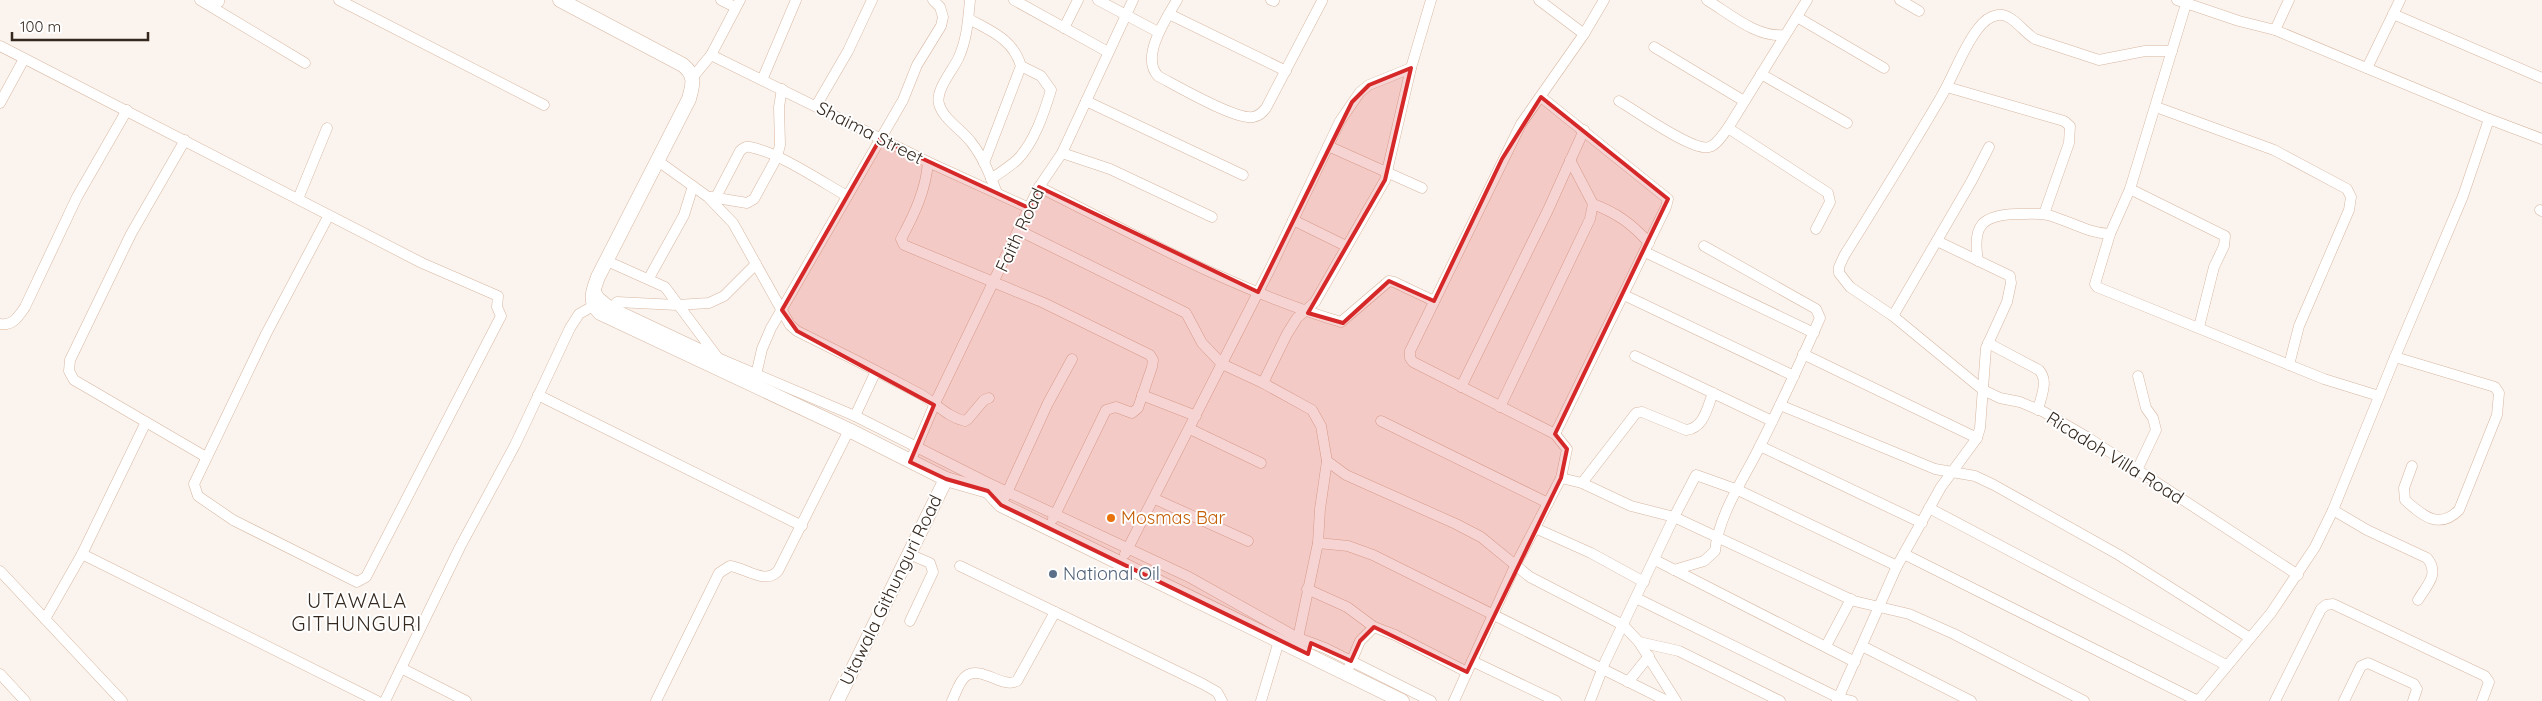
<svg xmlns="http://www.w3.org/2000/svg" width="2542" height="701" font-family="Quicksand,sans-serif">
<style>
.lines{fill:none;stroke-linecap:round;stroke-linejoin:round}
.street-casing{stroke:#d8b7a0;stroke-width:11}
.secondary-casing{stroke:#d8b7a0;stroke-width:15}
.street{stroke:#fff;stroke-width:10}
.secondary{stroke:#fff;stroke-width:14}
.marked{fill:#d62828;fill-opacity:0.2;stroke:#d62828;stroke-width:4;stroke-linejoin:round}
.food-dot{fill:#e8710a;stroke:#fff;stroke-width:2}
.service-dot{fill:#5c6f8a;stroke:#fff;stroke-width:2}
.labels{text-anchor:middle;stroke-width:4;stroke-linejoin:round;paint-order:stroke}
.street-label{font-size:18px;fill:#35291f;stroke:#fff}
.food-label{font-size:18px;fill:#c56008;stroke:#fff;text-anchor:start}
.service-label{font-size:18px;fill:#4e5e75;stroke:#fff;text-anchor:start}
.quarter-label{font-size:20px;letter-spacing:1px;fill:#35291f;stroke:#fff}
</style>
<rect width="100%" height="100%" fill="#faf3ee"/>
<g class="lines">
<g class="street-casing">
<g id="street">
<path d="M200 0 305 63"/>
<path d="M339 0 544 105"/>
<path d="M721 0 735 7"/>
<path d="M970 0C968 21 967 40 958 59 952 71 935 91 939 104 943 119 962 130 971 142 983 157 990 175 997 193"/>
<path d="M1014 0 1108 52"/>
<path d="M1098 0 1158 32"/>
<path d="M1177 0C1166 19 1140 57 1158 76 1177 86 1235 120 1253 117 1259 116 1262 113 1266 108L1322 1"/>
<path d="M1271 0 1274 1"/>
<path d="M1539 0 1584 34"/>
<path d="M1707 0C1730 14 1757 38 1785 35"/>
<path d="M1900 0 1919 11"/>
<path d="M2177 0 2239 21 2275 30 2489 119 2542 139"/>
<path d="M204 1 219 2V0"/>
<path d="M2186 4 2130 189 2110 234 2095 284 2097 287 2324 379 2379 396"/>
<path d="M1169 14 1286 71"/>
<path d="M2393 14 2542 78"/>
<path d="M1797 17 1884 68"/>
<path d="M969 19C991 31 1013 39 1021 66L984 163"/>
<path d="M1064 28 1078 0"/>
<path d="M2275 30 2289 0"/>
<path d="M0 46 422 263 498 296 497 307 501 316 366 577 357 582 233 520 198 496 194 484 266 334 329 215"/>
<path d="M1654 47 1744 101"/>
<path d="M2172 51H2145L2099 60 2035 39C2024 33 2012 13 1998 15 1990 16 1982 23 1977 30 1962 50 1954 75 1941 97 1910 150 1877 203 1844 256L1839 267V273L1850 287 1893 316 1983 390 2000 398 2020 402 2044 412 2087 437 2298 575"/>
<path d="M711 55 928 162 1029 208"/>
<path d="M2367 68 2400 0"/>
<path d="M1761 74 1847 123"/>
<path d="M693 77 711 55 740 0"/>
<path d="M762 80 796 0"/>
<path d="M1947 87 2064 121 2070 126 2069 143 2044 214"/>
<path d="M1541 97 1668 199 1666 207 1555 434"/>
<path d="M1086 101 1243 175"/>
<path d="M1619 101C1635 110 1693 152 1709 147 1717 145 1723 134 1728 128L1807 0"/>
<path d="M0 103 24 59"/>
<path d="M816 106 848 51 872 0"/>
<path d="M2156 107 2274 150 2347 189 2351 197 2349 210 2299 326 2289 365"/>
<path d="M1728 128 1828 193 1830 202 1816 229"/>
<path d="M185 140 131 234 70 360 69 371 74 380 206 457"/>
<path d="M1328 146 1422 188"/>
<path d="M1062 153 1110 169 1212 217"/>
<path d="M1570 160 1593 204C1617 213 1632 224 1649 243"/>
<path d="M658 161 708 197 733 223 790 325 797 331C838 351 879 372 920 394 936 403 947 417 965 421L968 419 984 400 989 398"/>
<path d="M928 162C926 190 914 215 901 239L904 245 1044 303 1150 355 1153 360 1152 367 1138 408 1132 413 1116 407 1106 410 1053 519"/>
<path d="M991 179C1000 173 1009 167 1017 160 1034 143 1044 113 1051 90L1041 76 1021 66"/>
<path d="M1039 187C1137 236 1236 291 1341 322L1389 281 1394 282 1434 301"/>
<path d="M2130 189 2225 236 2224 246 2214 267 2199 327"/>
<path d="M711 197 747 203 754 199 777 157 780 145 779 107 782 89"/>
<path d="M716 197 740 151C743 148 746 146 750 147 778 152 822 182 847 196"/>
<path d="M298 199 327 128"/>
<path d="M2540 210 2542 211"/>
<path d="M1293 220 1346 246"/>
<path d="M1020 231 1186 313 1202 343 1222 364 1263 383 1312 410 1321 426 1327 461 1346 475 1456 524 1481 537 1530 577 1623 625 1639 642 1676 701"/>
<path d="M1645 252 1814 333"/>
<path d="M607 261 665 287 718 358 855 416 986 482 1189 577 1298 638 1325 648 1431 701"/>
<path d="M1978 261C1972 225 1982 215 2017 214 2027 214 2038 213 2048 215 2069 221 2088 233 2110 234"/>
<path d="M649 278 684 215 693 186"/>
<path d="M594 288 599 297 611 307 717 357"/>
<path d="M1624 295 1794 376"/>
<path d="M605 315 617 302 677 305 709 303 724 296 756 264"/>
<path d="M1893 316 1971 182 1989 147"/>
<path d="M0 324C13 326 18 317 25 307L77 197 127 110"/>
<path d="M1988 343 2039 370C2049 381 2041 396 2038 410"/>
<path d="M1803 354 1977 438"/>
<path d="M1635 356 1772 421"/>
<path d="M2395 357 2495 387 2499 393 2497 415 2459 510C2439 530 2423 516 2405 500L2404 488 2412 466"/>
<path d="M756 375 762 349 771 328 903 100 917 65 941 26 943 17 940 7 933 0"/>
<path d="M1263 383 1287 334 1297 318 1315 302 1385 180 1411 68 1431 0"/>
<path d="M1461 387 1548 210 1584 130"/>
<path d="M538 395 802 526"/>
<path d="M1142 395 1196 416"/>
<path d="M1780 405 1935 469 1975 476 1994 485 2119 555 2250 638"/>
<path d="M1500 407 1590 219 1593 204"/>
<path d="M855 416 876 371"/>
<path d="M1381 421 1548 503"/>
<path d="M1190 429 1261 463"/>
<path d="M1760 446 1922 523"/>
<path d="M910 462 936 401 1039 187 1062 153 1133 0"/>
<path d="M2137 470 2156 430 2153 418 2146 408 2138 376"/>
<path d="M1561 478 1582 483 1631 506 1674 517 1854 601 1909 614 1954 634 2084 701"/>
<path d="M1582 483 1636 413 1642 412 1686 430C1704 428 1707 408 1713 393"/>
<path d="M1005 497 1048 403 1072 359"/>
<path d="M1155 499 1248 541"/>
<path d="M1929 508 2226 665"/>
<path d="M2333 510 2367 530 2427 558C2440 574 2427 585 2418 600"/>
<path d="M1535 528 1591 553 1644 582"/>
<path d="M1318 543 1348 546 1373 555 1667 701"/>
<path d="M82 554 146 422"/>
<path d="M909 554 930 563 933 572 910 621"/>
<path d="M1125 554 1271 267 1340 121 1360 92 1369 85 1411 68"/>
<path d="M1904 554 2198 701"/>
<path d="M1655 560 1855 662"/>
<path d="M1674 570 1704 561 1715 551C1719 513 1744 479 1760 446 1781 404 1801 361 1820 318L1816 309 1704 246"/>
<path d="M0 571 122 701"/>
<path d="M1307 589 1347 607 1374 627"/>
<path d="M1636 598 1839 698 1852 701"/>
<path d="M1055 612 1203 684 1217 692 1222 701"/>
<path d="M45 619 82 554 377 701"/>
<path d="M1298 638 1318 543 1320 509 1327 461"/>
<path d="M1639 642 1679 651 1780 701"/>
<path d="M1826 646 1851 599"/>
<path d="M1862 646 1971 701"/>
<path d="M1472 661 1556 701"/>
<path d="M1349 667 1360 641 1374 627 1395 635 1467 672"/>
<path d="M401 668 466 701"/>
<path d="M0 674 25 701"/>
<path d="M1628 682 1649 656"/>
<path d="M385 701 460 547 515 445 570 328 579 314 593 306"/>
<path d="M656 701 719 573 730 566C746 568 765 585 778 571L849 430"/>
<path d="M952 701C956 693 959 681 966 676 982 665 1002 689 1017 681L1055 612 960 566"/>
<path d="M1261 701 1279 641"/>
<path d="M1454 701 1515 566 1561 478 1567 449 1555 434 1413 362 1410 358V351L1521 124 1584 34 1604 0"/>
<path d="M1590 701 1605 662 1674 517 1696 475 1738 490 1897 566"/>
<path d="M1837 701 1897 566 1941 487 1977 438 1980 428 1986 348 2007 302 2011 283 2010 276 1937 241"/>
<path d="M2198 701 2271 613 2315 547 2333 510 2395 357 2463 196 2489 119"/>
<path d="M2275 701 2321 609 2326 605 2333 604 2485 676 2489 682 2482 701"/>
<path d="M2344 701 2361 666 2368 663 2414 684 2417 689 2413 701"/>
</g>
</g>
<g class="secondary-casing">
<g id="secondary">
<path d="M560 0 683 65C696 76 693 84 689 99L598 277C593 291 588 301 600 313L849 430 946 479 988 491 1001 505 1402 701"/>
<path d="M837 701 946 479"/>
</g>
</g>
<use href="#street" class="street"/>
<use href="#secondary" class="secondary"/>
</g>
<path class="marked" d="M1411 68 1385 180 1308 313 1343 323 1389 281 1434 301 1502 159 1541 97 1668 199 1555 434 1567 449 1561 478 1467 672 1374 627 1360 641 1351 661 1311 643 1308 654 1001 505 988 491 946 479 910 462 934 405 797 331 782 310 880 139 1029 208 1039 187 1258 292 1352 102 1369 85Z"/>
<circle class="food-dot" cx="1111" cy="518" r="5"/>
<circle class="service-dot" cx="1053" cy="574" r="5"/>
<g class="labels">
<g class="street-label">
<text transform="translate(870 133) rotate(27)" y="6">Shaima Street</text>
<text transform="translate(1020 230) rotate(-65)" y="6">Faith Road</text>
<text transform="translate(2115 458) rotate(32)" y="6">Ricadoh Villa Road</text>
<text transform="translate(891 590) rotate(-64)" y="6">Utawala Githunguri Road</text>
</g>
<g class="food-label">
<text x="1121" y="524">Mosmas Bar</text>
</g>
<g class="service-label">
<text x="1063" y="580">National Oil</text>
</g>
<g class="quarter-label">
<text x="357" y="608">UTAWALA<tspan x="357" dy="23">GITHUNGURI</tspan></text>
</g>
</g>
<path d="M12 32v8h136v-8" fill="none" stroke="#35291f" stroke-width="2.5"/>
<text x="20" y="32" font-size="15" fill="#35291f" stroke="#ffffff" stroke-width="4" paint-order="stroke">100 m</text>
</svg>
